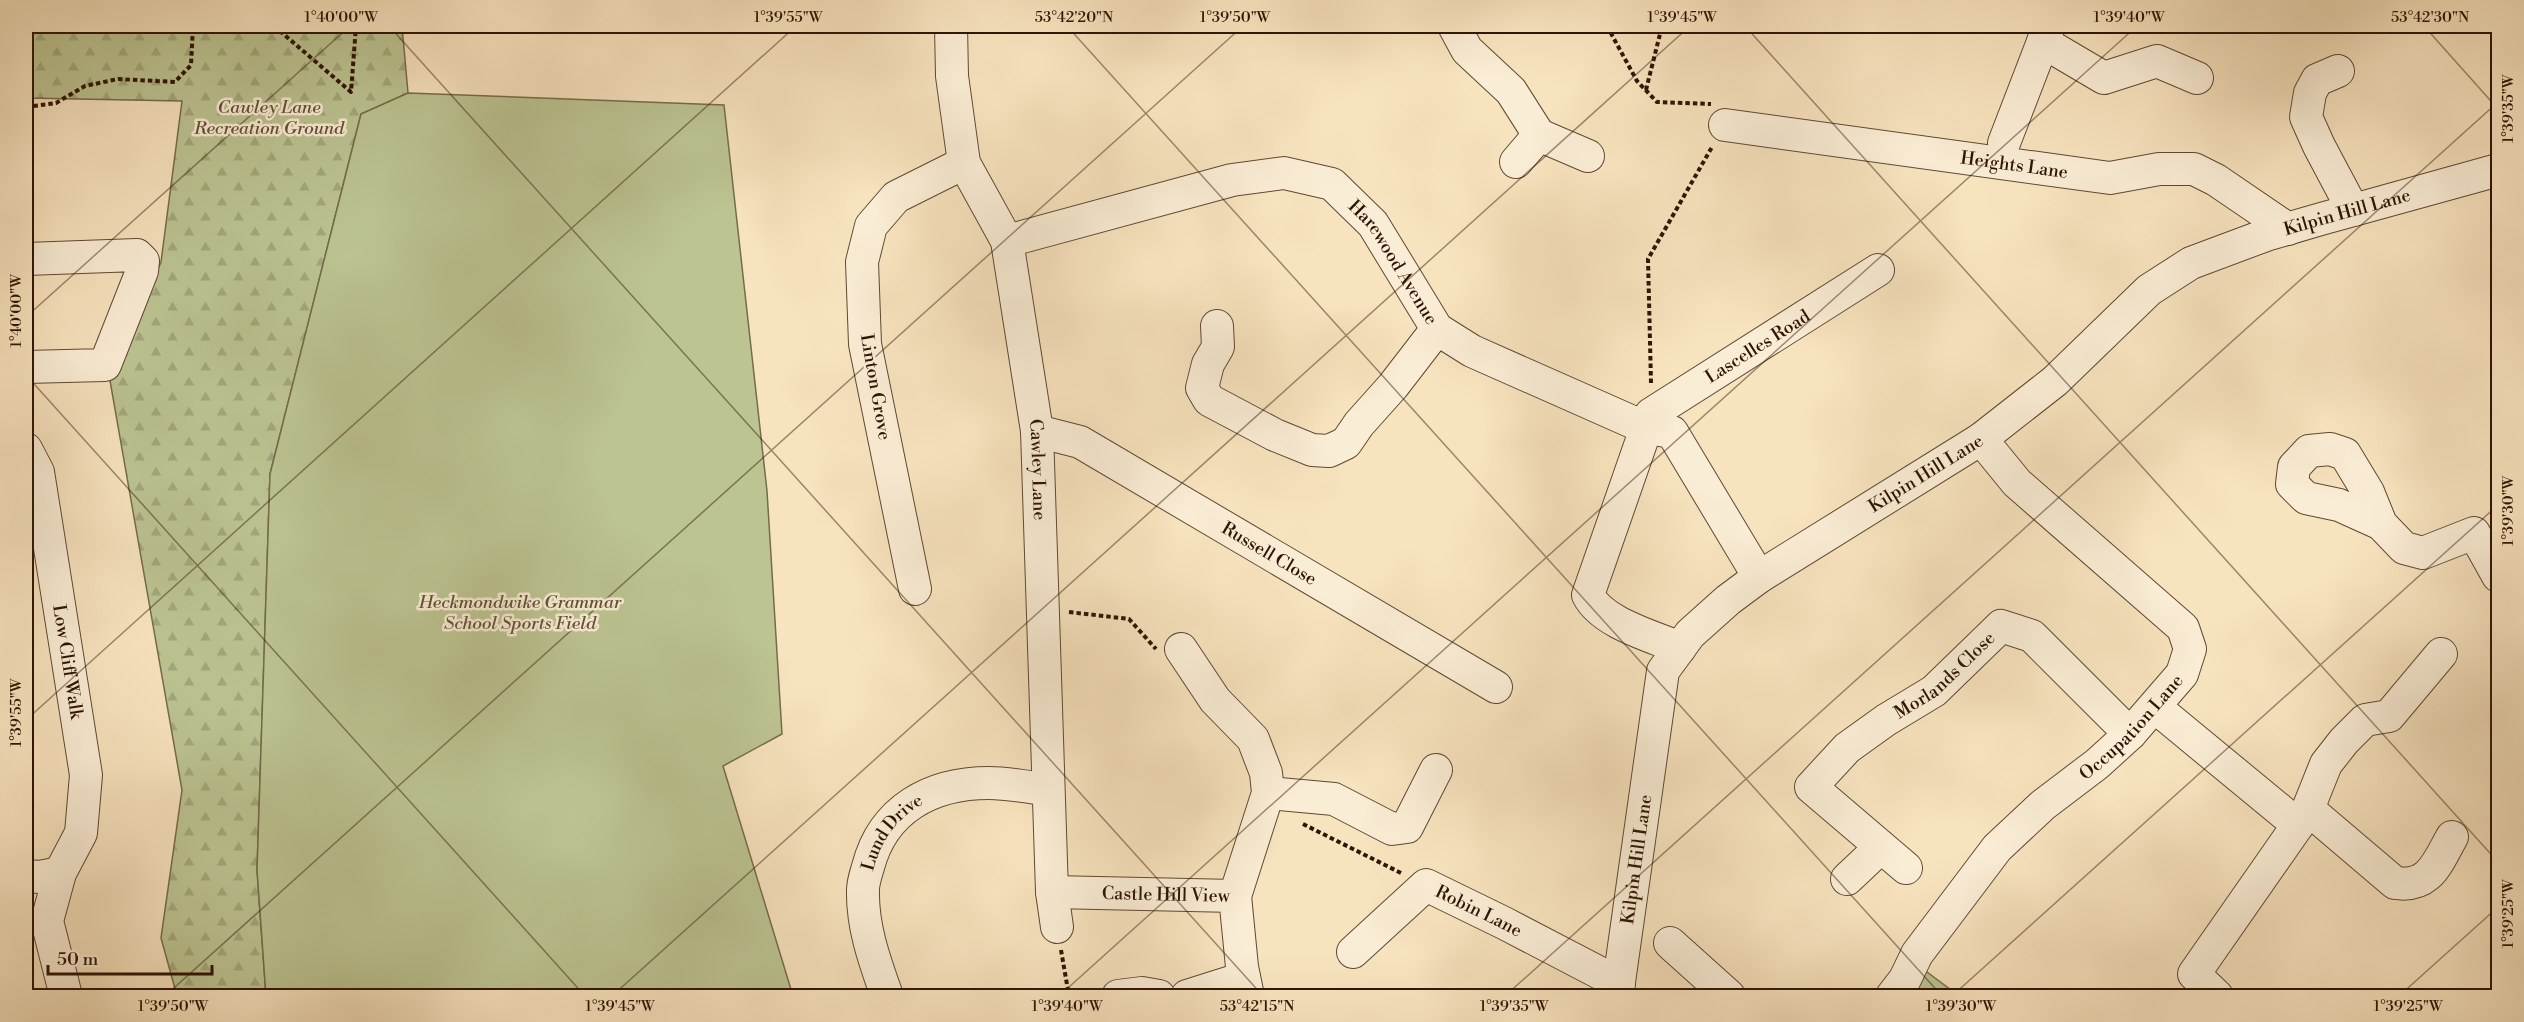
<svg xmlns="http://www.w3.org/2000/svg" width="2524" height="1022" font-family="'Libre Bodoni',serif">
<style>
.forest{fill:url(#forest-firs);stroke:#756c4b;stroke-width:1.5}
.park{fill:#bcc492;stroke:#756c4b;stroke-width:1.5}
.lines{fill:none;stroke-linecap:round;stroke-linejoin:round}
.minor-casing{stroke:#604832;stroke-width:34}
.path{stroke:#2e1404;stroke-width:4;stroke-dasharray:4.5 3;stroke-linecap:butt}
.minor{stroke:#faedd5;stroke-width:32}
.ticks{fill:none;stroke:#2e1404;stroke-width:1.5;stroke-opacity:0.45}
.labels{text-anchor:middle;stroke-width:5;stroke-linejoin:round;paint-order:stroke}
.park-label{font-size:18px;font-style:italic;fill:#605236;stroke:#faedd5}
.street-label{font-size:18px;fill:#2e1404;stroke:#faedd5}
.neatline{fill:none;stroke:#2e1404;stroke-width:2}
.ticks-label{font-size:15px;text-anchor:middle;fill:#2e1404}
</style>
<defs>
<pattern id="forest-firs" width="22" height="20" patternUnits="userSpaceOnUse" patternTransform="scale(1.5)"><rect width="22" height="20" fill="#bcc492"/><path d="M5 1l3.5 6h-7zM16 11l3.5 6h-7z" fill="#a2a87c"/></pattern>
</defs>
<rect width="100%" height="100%" fill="#f7e3be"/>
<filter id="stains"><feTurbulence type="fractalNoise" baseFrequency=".00333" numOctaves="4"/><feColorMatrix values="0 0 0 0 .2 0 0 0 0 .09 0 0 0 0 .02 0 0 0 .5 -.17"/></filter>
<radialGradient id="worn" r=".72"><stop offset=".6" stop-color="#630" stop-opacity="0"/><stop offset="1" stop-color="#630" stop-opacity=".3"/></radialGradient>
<path class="forest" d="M26 26H402L408 93 361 114 270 474 257 870 266 996H177L161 938 182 790 109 375 161 262 182 101 26 98Z"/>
<g class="park">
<path d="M408 93 724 105 767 491 782 734 723 766 793 996H266L257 870 270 474 361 114Z"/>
<path d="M1923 969 1959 996H1907Z"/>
</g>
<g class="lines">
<g class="minor-casing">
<g id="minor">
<path id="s1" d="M951 26 952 76 964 163 1007 241 1037 431 1052 892 1057 927"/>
<path d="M1454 26 1467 50 1511 91 1539 135"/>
<path d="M2043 42 2104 78 2157 61 2197 78"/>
<path d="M2338 71 2317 80 2310 93 2306 117 2319 146 2353 210"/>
<path id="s2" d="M1725 125 2110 178 2159 169H2194L2216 180 2288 229"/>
<path d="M2004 143 2049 26"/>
<path d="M1516 162 1539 135 1588 156"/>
<path id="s3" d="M1007 241 1232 180 1284 173 1332 184 1373 224 1437 329 1472 351 1646 428 1672 432 1759 577"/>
<path d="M26 259 137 255 143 261 142 271 105 365 26 367"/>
<path d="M1217 326 1218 347 1208 364 1202 388 1209 400 1275 435 1312 450 1329 451 1346 443 1359 424 1393 386 1437 329"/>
<path id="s4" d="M1037 431 1080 442 1496 687"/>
<path id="s5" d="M26 449 38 472 86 775 81 833 60 873 47 921 66 996"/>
<path d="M2381 524 2339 505 2306 498 2292 484 2294 467 2309 451 2330 449 2345 454 2368 492 2381 524 2404 548 2423 553 2474 533 2498 576"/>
<path d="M915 589 865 344 862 262 871 226 896 197 964 163"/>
<path id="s6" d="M1680 648C1652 636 1602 623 1588 595L1651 414 1878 270"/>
<path d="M1181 649 1215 700 1253 739 1266 773 1268 793 1235 896"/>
<path d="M2155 707 2298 825 2194 974 2217 996"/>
<path d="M1268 793 1334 799 1392 829 1407 827 1436 770"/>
<path d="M2308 809 2395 883C2430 888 2437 863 2452 837"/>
<path d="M2298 825 2308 809 2326 764 2344 741 2365 720 2389 716 2441 654"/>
<path id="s7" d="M1906 868 1811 787 1847 748 1886 720 1934 691 2001 626 2032 636 2130 734"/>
<path d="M26 876 40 877 60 873"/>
<path d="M1847 879 1881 847"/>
<path id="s8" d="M1052 892 1235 896 1242 967 1248 996"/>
<path d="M1670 943 1729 996"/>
<path id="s9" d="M1353 952 1426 885 1504 923 1619 983"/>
<path id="s10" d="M887 996C875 962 862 927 863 890 863 882 866 874 868 867 883 809 931 783 989 783 1008 783 1029 787 1048 790"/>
<path d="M1118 996 1142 993 1159 996"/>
<path d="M1187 996 1244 978"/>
<path id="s11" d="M1617 996 1663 671 1690 634 1728 600 1759 577 1981 439 2055 381 2149 290 2191 263 2266 235 2321 219 2498 170"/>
<path id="s12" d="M1892 996 1905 979 1917 954 1997 848 2043 805 2097 764 2130 734 2182 674 2190 649 2183 628 2017 483 1981 439"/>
</g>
</g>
<g class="path">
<path d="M274 26 351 92 356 26"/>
<path d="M1607 26 1637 81 1657 102 1711 104"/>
<path d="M1646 90 1662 26"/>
<path d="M26 107 56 103 85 86 118 79 175 82 191 65 193 26"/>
<path d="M1651 383 1648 259 1712 147"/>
<path d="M1069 612 1129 619 1156 649"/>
<path d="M1303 824 1401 873"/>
<path d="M1061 950 1069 996"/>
</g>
<use href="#minor" class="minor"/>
</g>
<path class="ticks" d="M389 26 1263 996M1067 26 1942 996M1745 26 2498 862M2424 26 2498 109M26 317 350 26M26 375 585 996M26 720 796 26M165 996 1243 26M612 996 1690 26M1059 996 2137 26M1505 996 2498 102M1952 996 2498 505M2399 996 2498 907"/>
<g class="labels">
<g class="park-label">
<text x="269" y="113">Cawley Lane<tspan x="269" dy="21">Recreation Ground</tspan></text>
<text x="520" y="608">Heckmondwike Grammar<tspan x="520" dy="21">School Sports Field</tspan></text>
</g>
<g class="street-label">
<text dy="6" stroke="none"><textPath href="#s2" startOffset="292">Heights Lane</textPath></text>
<text dy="6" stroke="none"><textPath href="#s11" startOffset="1164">Kilpin Hill Lane</textPath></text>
<text dy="6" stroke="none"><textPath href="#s3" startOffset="435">Harewood Avenue</textPath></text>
<text dy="6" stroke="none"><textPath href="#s6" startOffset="426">Lascelles Road</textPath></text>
<text transform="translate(876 387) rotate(80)" y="6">Linton Grove</text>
<text dy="6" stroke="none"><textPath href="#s1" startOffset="458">Cawley Lane</textPath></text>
<text dy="6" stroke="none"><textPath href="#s11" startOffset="660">Kilpin Hill Lane</textPath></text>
<text dy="6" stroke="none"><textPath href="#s4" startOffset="264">Russell Close</textPath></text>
<text dy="6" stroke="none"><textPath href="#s5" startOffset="218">Low Cliff Walk</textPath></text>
<text dy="6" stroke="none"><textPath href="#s7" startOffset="300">Morlands Close</textPath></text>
<text dy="6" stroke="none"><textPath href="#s12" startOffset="363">Occupation Lane</textPath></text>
<text dy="6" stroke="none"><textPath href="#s10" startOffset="176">Lund Drive</textPath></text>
<text dy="6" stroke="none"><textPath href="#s11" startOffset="138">Kilpin Hill Lane</textPath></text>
<text dy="6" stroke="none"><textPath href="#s8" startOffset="114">Castle Hill View</textPath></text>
<text dy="6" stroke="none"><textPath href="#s9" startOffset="158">Robin Lane</textPath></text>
</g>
</g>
<rect width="2524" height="1022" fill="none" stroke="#f7e3be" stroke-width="66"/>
<path d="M48 965v9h164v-9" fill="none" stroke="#2e1404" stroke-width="3"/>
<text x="57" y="965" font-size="18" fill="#2e1404" stroke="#faedd5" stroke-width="4.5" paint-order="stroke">50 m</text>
<rect x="33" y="33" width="2458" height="956" class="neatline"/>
<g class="ticks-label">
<text x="341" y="22">1°40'00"W</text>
<text x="788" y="22">1°39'55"W</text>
<text x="1074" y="22">53°42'20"N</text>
<text x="1235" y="22">1°39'50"W</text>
<text x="1682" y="22">1°39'45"W</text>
<text x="2129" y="22">1°39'40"W</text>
<text x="2430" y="22">53°42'30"N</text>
<text transform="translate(2508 109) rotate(-90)" y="5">1°39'35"W</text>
<text transform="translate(16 311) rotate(-90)" y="5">1°40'00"W</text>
<text transform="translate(2508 511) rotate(-90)" y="5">1°39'30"W</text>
<text transform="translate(16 713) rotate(-90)" y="5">1°39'55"W</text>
<text transform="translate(2508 914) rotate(-90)" y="5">1°39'25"W</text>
<text x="173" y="1011">1°39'50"W</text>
<text x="620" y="1011">1°39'45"W</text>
<text x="1067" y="1011">1°39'40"W</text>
<text x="1257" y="1011">53°42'15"N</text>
<text x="1514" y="1011">1°39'35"W</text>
<text x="1961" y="1011">1°39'30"W</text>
<text x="2408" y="1011">1°39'25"W</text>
</g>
<rect width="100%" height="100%" filter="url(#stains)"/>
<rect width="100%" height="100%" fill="url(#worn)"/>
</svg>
